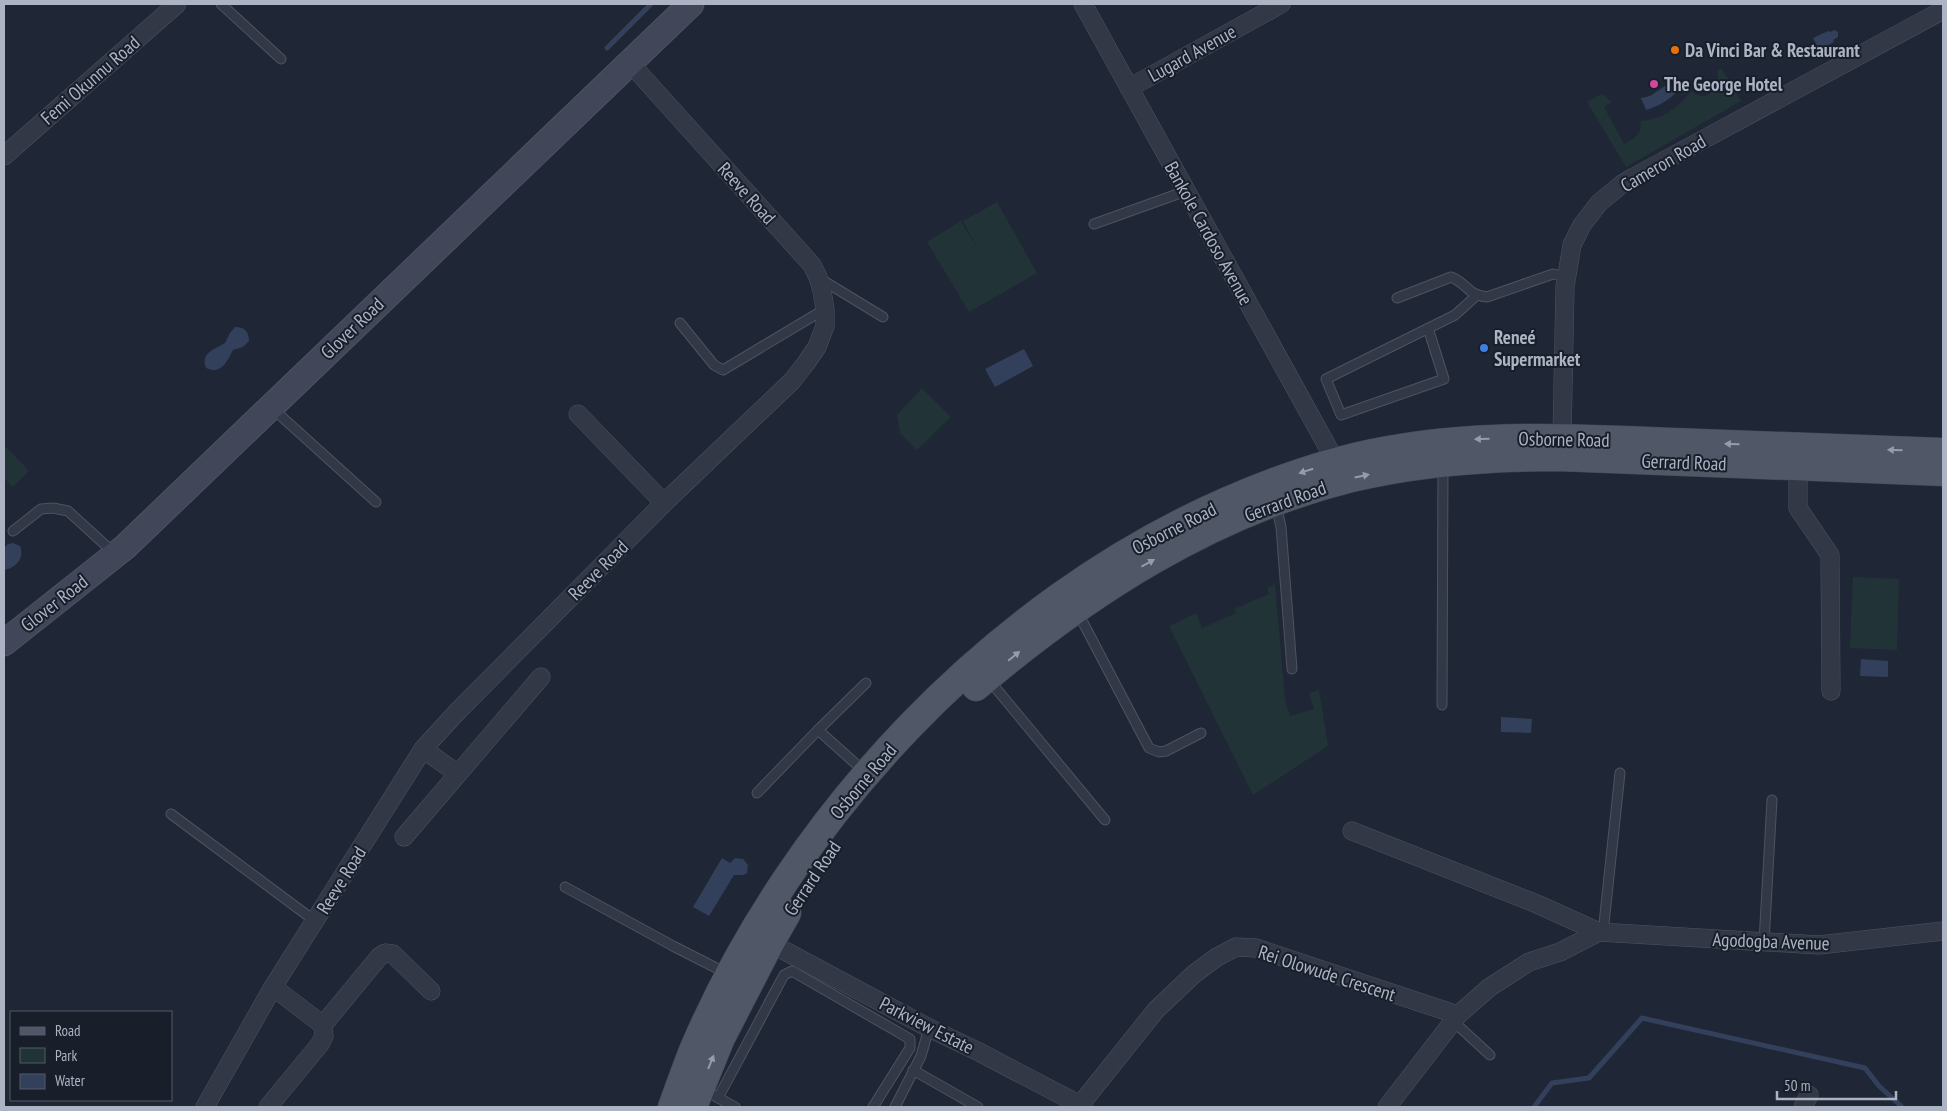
<svg xmlns="http://www.w3.org/2000/svg" width="1947" height="1111" font-family="'PT Sans Narrow',sans-serif">
<style>
.green{fill:#223337}
.water{fill:#33405c}
.lines{fill:none;stroke-linecap:round;stroke-linejoin:round}
.stream{stroke:#33405c;stroke-width:5}
.lane-casing{stroke:#4d5361;stroke-width:11}
.street-casing{stroke:#4d5361;stroke-width:19}
.secondary-casing{stroke:#4d5361;stroke-width:27}
.primary-casing{stroke:#3c424f;stroke-width:29}
.lane{stroke:#323845;stroke-width:9}
.street{stroke:#323845;stroke-width:18}
.secondary{stroke:#414758;stroke-width:25}
.primary{stroke:#505766;stroke-width:28}
.oneway{fill:#959cac}
.food-dot{fill:#e8710a;stroke:#181e2a;stroke-width:2}
.hotel-dot{fill:#d1479c;stroke:#181e2a;stroke-width:2}
.shop-dot{fill:#3f7fe0;stroke:#181e2a;stroke-width:2}
.labels{text-anchor:middle;stroke-width:4;stroke-linejoin:round;paint-order:stroke}
.poi-label{font-size:19px;font-weight:bold;fill:#acb3c3;stroke:#181e2a;text-anchor:start}
.street-label{font-size:19px;fill:#acb3c3;stroke:#181e2a}
</style>
<rect width="100%" height="100%" fill="#1f2635"/>
<g class="green">
<path d="M1721 68 1741 101 1626 167 1587 102 1602 94 1612 102 1604 107 1624 144C1635 138 1643 134 1640 121 1663 119 1677 109 1691 91 1706 105 1722 87 1717 71Z"/>
<path d="M997 202 1037 273 969 312 927 242 961 221 980 253 963 221Z"/>
<path d="M922 388 951 417 917 450 900 433 897 415Z"/>
<path d="M4 445 29 471 13 487 4 478Z"/>
<path d="M1853 577 1899 579 1897 650 1850 648Z"/>
<path d="M1275 584 1285 700 1290 716 1314 709 1309 693 1319 690 1328 746 1253 795 1169 626 1196 613 1202 628 1236 613 1234 609 1269 594 1267 588Z"/>
</g>
<g class="water">
<path d="M1834 30 1838 32V37L1833 40 1834 42 1819 50 1813 38 1828 31 1830 32Z"/>
<path d="M1671 82 1676 93C1667 101 1659 106 1646 110L1641 98 1650 96Z"/>
<path d="M235 327C245 327 249 332 249 341L243 347 233 350C227 361 222 375 206 368 200 353 215 349 225 343L230 333Z"/>
<path d="M1024 349 1033 366 995 387 985 369Z"/>
<path d="M13 543 20 546C25 558 16 568 4 570V548L8 544Z"/>
<path d="M1861 659 1888 661V677L1860 676Z"/>
<path d="M1501 717 1532 719 1531 733 1501 732Z"/>
<path d="M722 858 730 863 735 858 743 859 748 865 747 873 743 875H734L709 916 693 907Z"/>
</g>
<g class="lines">
<g class="stream">
<path d="M607 48 651 4"/>
<path d="M1534 1107 1552 1083 1589 1078 1642 1018 1865 1068 1879 1086 1902 1107"/>
</g>
<g class="lane-casing">
<g id="lane">
<path d="M221 4 281 59"/>
<path d="M1094 224 1186 191"/>
<path d="M819 278 883 317"/>
<path d="M1397 298 1451 277C1467 283 1467 295 1487 297L1553 274 1566 277"/>
<path d="M680 323 714 365 723 370 825 309"/>
<path d="M1428 328 1444 379 1341 415 1326 379 1455 315 1476 296"/>
<path d="M272 408 376 502"/>
<path d="M1276 504 1281 527 1292 669"/>
<path d="M13 531 41 509 53 508 68 511 114 553"/>
<path d="M1078 613 1149 748 1159 752 1166 751 1201 733"/>
<path d="M989 680 1105 820"/>
<path d="M1442 705 1443 465"/>
<path d="M865 772 818 730 866 683"/>
<path d="M757 793 818 730"/>
<path d="M171 814 315 921"/>
<path d="M565 887 673 946 728 974"/>
<path d="M1603 933 1620 773"/>
<path d="M1764 942 1772 800"/>
<path d="M1454 1022 1490 1055"/>
<path d="M913 1070 978 1107"/>
<path d="M702 1089 735 1107"/>
<path d="M718 1098 784 975 792 971 910 1039V1048L873 1107"/>
<path d="M895 1107 921 1056 929 1028"/>
</g>
</g>
<g class="street-casing">
<g id="street">
<path d="M1083 4 1336 462"/>
<path d="M1129 88 1281 4"/>
<path d="M4 156 177 4"/>
<path d="M578 414 664 503"/>
<path d="M1562 437 1565 287 1572 245 1582 225 1599 203 1622 184 1634 177 1943 10"/>
<path d="M1798 466V508L1830 555 1831 691"/>
<path d="M423 749 458 774"/>
<path d="M1352 831 1537 904 1599 932 1819 945 1943 931"/>
<path d="M404 837 541 677"/>
<path d="M770 943 929 1028 979 1052 1084 1107"/>
<path d="M273 987 323 1025 379 957 385 953 393 954 431 991"/>
<path d="M1080 1105 1156 1010 1194 974 1217 957 1236 947 1256 948 1458 1015"/>
<path d="M205 1107 273 987 423 749 457 712 664 503 792 381 806 363 817 347 825 326V309L822 291 818 277 812 265 630 63"/>
<path d="M268 1107 320 1044 324 1036 323 1025"/>
<path d="M1387 1107 1458 1015 1490 987 1529 962 1560 952 1599 932"/>
<path d="M1803 1107 1809 1095"/>
</g>
</g>
<g class="secondary-casing">
<path id="secondary" d="M4 643 125 547 691 4"/>
</g>
<g class="primary-casing">
<g id="primary">
<path d="M976 687C1086 594 1210 513 1352 478 1419 462 1488 457 1558 457L1943 472"/>
<path d="M672 1107C679 1088 686 1068 694 1048 794 815 994 603 1227 501 1282 477 1340 457 1400 448 1491 433 1583 438 1675 442 1765 445 1854 449 1943 452"/>
<path d="M693 1107 721 1038 770 943 787 913"/>
</g>
</g>
<use href="#lane" class="lane"/>
<use href="#street" class="street"/>
<use href="#secondary" class="secondary"/>
<use href="#primary" class="primary"/>
</g>
<defs><path id="oneway-solid" d="M-6-.8H1V-3.2L6.5 0L1 3.2V.8H-6Z" transform="scale(1.25)"/></defs>
<g class="oneway">
<use href="#oneway-solid" transform="translate(1482 439) rotate(179)"/>
<use href="#oneway-solid" transform="translate(1732 444) rotate(-178)"/>
<use href="#oneway-solid" transform="translate(1895 450) rotate(-178)"/>
<use href="#oneway-solid" transform="translate(1306 471) rotate(163)"/>
<use href="#oneway-solid" transform="translate(1362 476) rotate(-12)"/>
<use href="#oneway-solid" transform="translate(1148 563) rotate(-29)"/>
<use href="#oneway-solid" transform="translate(1014 656) rotate(-39)"/>
<use href="#oneway-solid" transform="translate(711 1062) rotate(-68)"/>
</g>
<circle class="food-dot" cx="1675" cy="50" r="5"/>
<circle class="hotel-dot" cx="1654" cy="84" r="5"/>
<circle class="shop-dot" cx="1484" cy="348" r="5"/>
<g class="labels">
<g class="poi-label">
<text x="1685" y="57">Da Vinci Bar &amp; Restaurant</text>
<text x="1664" y="91">The George Hotel</text>
<text x="1494" y="344">Reneé<tspan x="1494" dy="22">Supermarket</tspan></text>
</g>
<g class="street-label">
<text transform="translate(1192 53) rotate(-29)" y="7">Lugard Avenue</text>
<text transform="translate(90 80) rotate(-41)" y="7">Femi Okunnu Road</text>
<text transform="translate(1663 163) rotate(-30)" y="7">Cameron Road</text>
<text transform="translate(747 193) rotate(48)" y="7">Reeve Road</text>
<text transform="translate(1209 233) rotate(61)" y="7">Bankole Cardoso Avenue</text>
<text transform="translate(352 328) rotate(-44)" y="7">Glover Road</text>
<text transform="translate(1564 439) rotate(1)" y="7">Osborne Road</text>
<text transform="translate(1684 462) rotate(2)" y="7">Gerrard Road</text>
<text transform="translate(1285 501) rotate(-20)" y="7">Gerrard Road</text>
<text transform="translate(1174 528) rotate(-27)" y="7">Osborne Road</text>
<text transform="translate(598 570) rotate(-45)" y="7">Reeve Road</text>
<text transform="translate(54 603) rotate(-38)" y="7">Glover Road</text>
<text transform="translate(863 781) rotate(-50)" y="7">Osborne Road</text>
<text transform="translate(812 878) rotate(-56)" y="7">Gerrard Road</text>
<text transform="translate(341 880) rotate(-58)" y="7">Reeve Road</text>
<text transform="translate(1771 941) rotate(2)" y="7">Agodogba Avenue</text>
<text transform="translate(1327 973) rotate(18)" y="7">Rei Olowude Crescent</text>
<text transform="translate(927 1025) rotate(27)" y="7">Parkview Estate</text>
</g>
</g>
<rect width="1947" height="1111" fill="none" stroke="#acb3c3" stroke-width="10"/>
<rect x="10" y="1011" width="162" height="90" fill="#181e2a" stroke="#535a67"/>
<rect x="20" y="1027" width="25" height="8" fill="#505766" stroke="#535a67"/>
<text x="55" y="1036" font-size="15" fill="#acb3c3">Road</text>
<rect x="20" y="1048" width="25" height="15" fill="#223337" stroke="#535a67"/>
<text x="55" y="1061" font-size="15" fill="#acb3c3">Park</text>
<rect x="20" y="1074" width="25" height="15" fill="#33405c" stroke="#535a67"/>
<text x="55" y="1086" font-size="15" fill="#acb3c3">Water</text>
<path d="M1777 1091v8h119v-8" fill="none" stroke="#acb3c3" stroke-width="2.5"/>
<text x="1784" y="1091" font-size="15" fill="#acb3c3" stroke="#181e2a" stroke-width="4" paint-order="stroke">50 m</text>
</svg>
